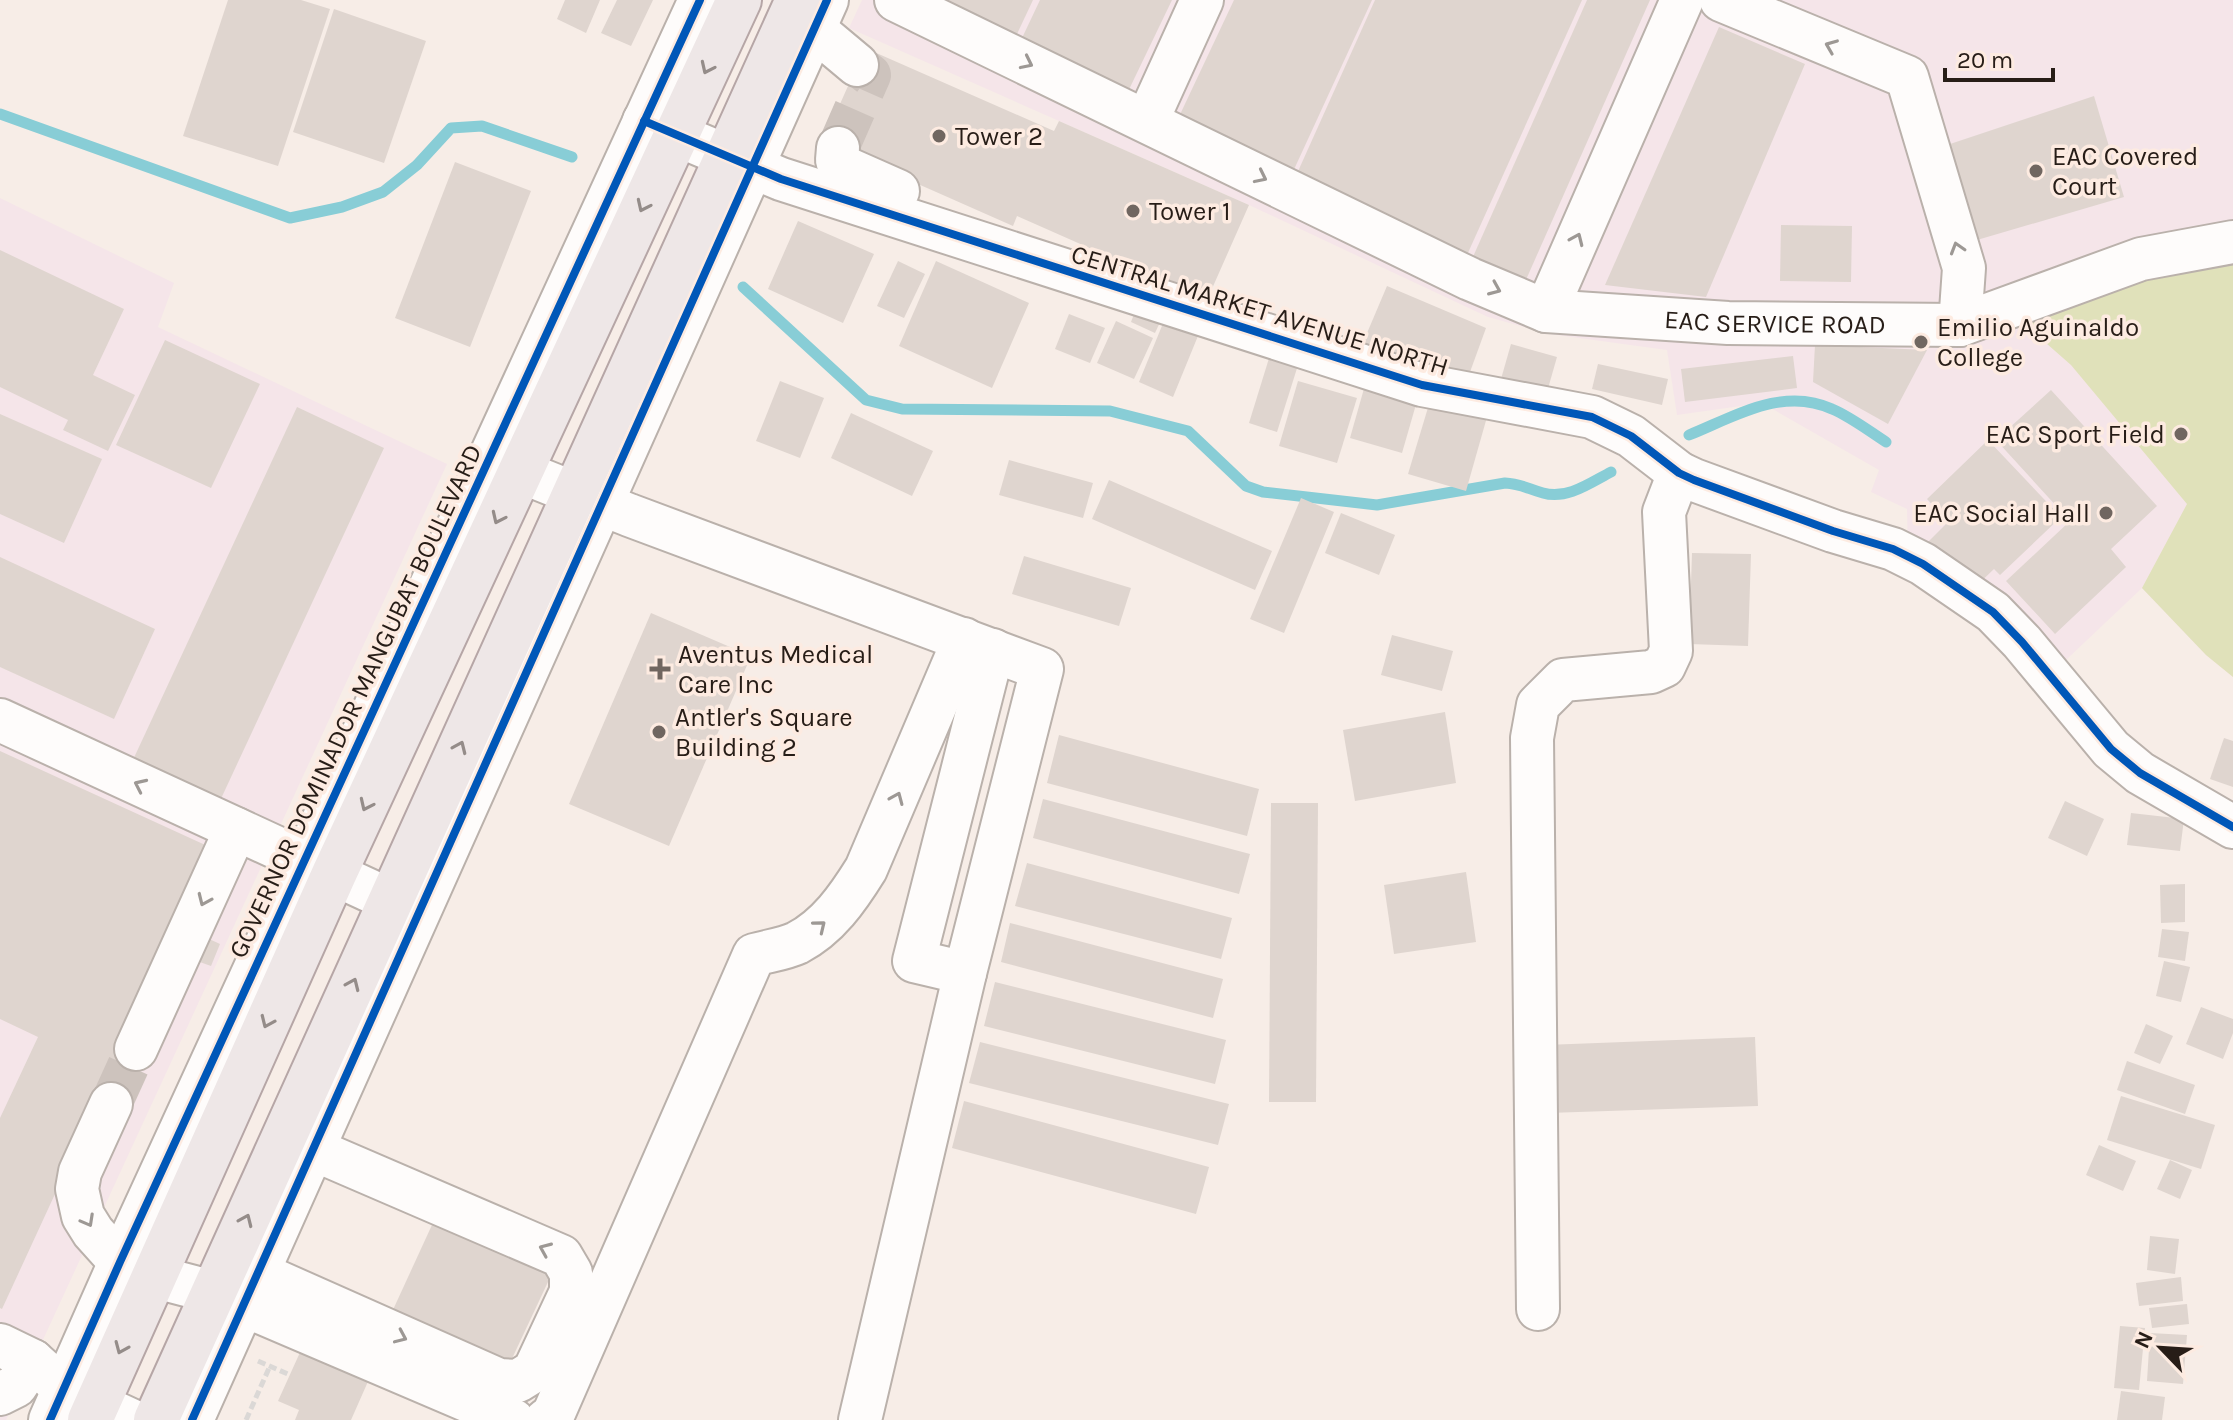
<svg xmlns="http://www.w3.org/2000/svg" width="2233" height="1420" font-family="Karla,sans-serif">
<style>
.education{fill:#f5e5e9}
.green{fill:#e0e1ba}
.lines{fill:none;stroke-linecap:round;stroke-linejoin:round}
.stream{stroke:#88cdd6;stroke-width:11}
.building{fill:#dfd5cf}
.minor-tunnel{stroke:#cdc3bd;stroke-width:42;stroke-dasharray:42 21;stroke-linecap:butt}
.minor-casing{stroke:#bab1ab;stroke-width:46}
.major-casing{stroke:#b6a6a6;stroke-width:48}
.path{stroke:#dbd8d6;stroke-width:5;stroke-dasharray:8 4;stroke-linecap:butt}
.minor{stroke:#fefcfb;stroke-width:42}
.major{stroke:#eee7e7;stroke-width:44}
.cycleway-casing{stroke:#fdebe1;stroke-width:13}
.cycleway{stroke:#0057b8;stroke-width:8}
.oneway{stroke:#9d9894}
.oneway2{stroke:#948c89}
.poi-dot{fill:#706660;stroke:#fdebe1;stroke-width:3}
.labels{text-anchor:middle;stroke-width:7;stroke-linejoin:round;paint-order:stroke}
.poi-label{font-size:26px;fill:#271d17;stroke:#fdebe1;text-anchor:start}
.street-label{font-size:26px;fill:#271d17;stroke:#fdebe1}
</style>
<rect width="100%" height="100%" fill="#f7ede7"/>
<g class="education">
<path d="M862 0H2233V677L2206 655 2142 588 2048 677 1908 555 1907 509 1871 492 1879 470 1762 403 1677 415 1667 350 1550 334 1488 317 1249 205 849 28Z"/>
<path d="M0 198 174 283 158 327 447 464 6 1420H0Z"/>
</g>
<path class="green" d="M2233 255V677L2206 655 2142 588 2187 504 2071 365 2014 315Z"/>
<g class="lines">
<g class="stream">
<path d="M0 114 290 218 342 207 383 192 417 165 451 128 482 126 572 157"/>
<path d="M743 287 866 400 902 409 1110 411 1188 431 1246 486 1263 492 1377 505 1505 483C1522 484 1528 489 1543 493 1567 500 1590 483 1611 472"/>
<path d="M1689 435C1734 417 1783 386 1832 409 1851 417 1869 431 1886 442"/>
</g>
</g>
<g class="building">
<path d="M228 0H301L330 9 278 166 183 136Z"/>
<path d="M565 0H600L586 33 557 19Z"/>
<path d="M617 0H653L631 46 601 33Z"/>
<path d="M945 0H1033L1017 34Z"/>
<path d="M1040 0H1172L1123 102 1014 55Z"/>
<path d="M1234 0H1372L1291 176 1176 123Z"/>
<path d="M1375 0H1582L1467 255 1295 178Z"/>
<path d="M1587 0H1650L1525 282 1472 259Z"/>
<path d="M334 9 426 41 384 163 293 132Z"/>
<path d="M1719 27 1805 64 1706 297 1605 285Z"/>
<path d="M865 48 1054 131 1059 121 1249 205 1207 300 1017 216 1013 226 823 142Z"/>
<path d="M2094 96 2124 197 1977 240 1947 145Z"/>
<path d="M455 162 531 191 470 347 395 318Z"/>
<path d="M798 221 874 254 843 323 768 289Z"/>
<path d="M1781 225 1852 226 1851 282 1780 281Z"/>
<path d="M0 250 124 309 93 375 135 395 108 451 63 430 68 420 0 387Z"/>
<path d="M898 261 925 274 904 318 877 306Z"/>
<path d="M936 261 1029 303 992 388 899 346Z"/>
<path d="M1387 286 1486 328 1466 383 1356 359Z"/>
<path d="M1136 309 1161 320 1155 333 1131 322Z"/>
<path d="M1069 314 1105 328 1090 363 1055 349Z"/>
<path d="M1166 316 1200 331 1173 397 1139 382Z"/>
<path d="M1116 321 1153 338 1134 379 1097 363Z"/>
<path d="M165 340 260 384 211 488 116 445Z"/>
<path d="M1511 344 1557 357 1547 392 1501 379Z"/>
<path d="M1815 345 1927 350 1888 424 1813 382Z"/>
<path d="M1270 355 1298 365 1277 432 1249 423Z"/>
<path d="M1793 356 1797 388 1685 402 1681 369Z"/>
<path d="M1598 364 1668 379 1662 405 1592 389Z"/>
<path d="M780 381 824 398 800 458 756 441Z"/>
<path d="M1298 381 1357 398 1337 463 1279 446Z"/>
<path d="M1365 385 1417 401 1402 453 1350 438Z"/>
<path d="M2051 390 2157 506 2111 549 2126 567 2055 634 2006 581 2070 521 1996 440Z"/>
<path d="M1430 401 1487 417 1466 491 1408 474Z"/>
<path d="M297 407 384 448 219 803 132 762Z"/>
<path d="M851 413 933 451 912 496 831 458Z"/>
<path d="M0 414 102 459 64 543 0 514Z"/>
<path d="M1988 440 2061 517 2000 575 1994 569 1968 594 1923 547 1948 522 1927 499Z"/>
<path d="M1009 460 1093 483 1083 518 999 495Z"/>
<path d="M1109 480 1272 551 1255 590 1092 519Z"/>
<path d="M1301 498 1334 512 1284 633 1250 619Z"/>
<path d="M1341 513 1395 535 1379 575 1325 553Z"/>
<path d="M1692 553 1751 554 1748 646 1689 644Z"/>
<path d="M1024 556 1131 588 1119 626 1012 594Z"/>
<path d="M0 557 155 629 114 719 0 667Z"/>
<path d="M651 613 751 656 669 846 569 804Z"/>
<path d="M1392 635 1453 651 1442 691 1381 675Z"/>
<path d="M1445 712 1456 783 1355 801 1343 730Z"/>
<path d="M1059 735 1259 789 1247 836 1047 783Z"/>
<path d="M2224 738 2233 741V787L2210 779Z"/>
<path d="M0 751 214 849 2 1309 0 1308V1118L38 1037 0 1019Z"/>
<path d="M1043 799 1250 854 1239 894 1033 838Z"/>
<path d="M2065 801 2104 819 2087 856 2048 838Z"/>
<path d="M1271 803H1318L1316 1102H1269Z"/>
<path d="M2131 813 2184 819 2180 851 2127 845Z"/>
<path d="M1027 863 1232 918 1221 959 1015 906Z"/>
<path d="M1466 872 1476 942 1394 954 1384 885Z"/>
<path d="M2185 884V922L2161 923 2160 885Z"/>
<path d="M1010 923 1223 979 1213 1018 1001 962Z"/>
<path d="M2162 929 2189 932 2185 961 2158 957Z"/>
<path d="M207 938 220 944 211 966 197 961Z"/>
<path d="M2164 961 2190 967 2181 1002 2156 996Z"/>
<path d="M995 982 1226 1040 1215 1084 984 1026Z"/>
<path d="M2201 1007 2233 1019V1033L2223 1059 2186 1044Z"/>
<path d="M2146 1024 2173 1036 2160 1064 2134 1053Z"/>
<path d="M1755 1037 1758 1106 1548 1113 1545 1045Z"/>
<path d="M980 1042 1229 1104 1218 1145 969 1083Z"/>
<path d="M2127 1061 2195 1085 2185 1114 2117 1090Z"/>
<path d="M2121 1096 2215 1125 2201 1169 2107 1140Z"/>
<path d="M964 1101 1209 1167 1196 1214 952 1148Z"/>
<path d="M2099 1145 2136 1161 2123 1191 2086 1175Z"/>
<path d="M2170 1160 2192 1170 2180 1199 2157 1189Z"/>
<path d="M437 1214 555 1267 509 1365 392 1312Z"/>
<path d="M2150 1236 2179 1239 2175 1274 2147 1270Z"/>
<path d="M2181 1277 2183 1301 2139 1306 2136 1283Z"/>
<path d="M2187 1304 2189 1324 2152 1328 2149 1308Z"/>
<path d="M2120 1326 2145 1328 2139 1390 2114 1388Z"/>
<path d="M2150 1333 2187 1335 2183 1384 2147 1381Z"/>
<path d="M302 1348 370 1377 351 1420H295L299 1410 278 1401Z"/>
<path d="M2121 1391 2165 1397 2162 1420H2117Z"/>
</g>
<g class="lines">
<g class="minor-tunnel">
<path d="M838 148 870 75 857 65"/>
<path d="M111 1104 136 1049"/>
</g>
<g class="minor-casing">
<g id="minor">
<path id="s1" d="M896 0 1470 279 1546 311 1728 323 1960 325 2141 259 2233 242"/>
<path d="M1721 0 1907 77 1964 268 1960 325"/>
<path d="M814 29 857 65"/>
<path d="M644 121 781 179 1422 385 1592 417 1631 436 1679 473 1694 480 1833 531 1893 549 1923 564 1993 612 2022 642 2111 749 2140 773 2233 827"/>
<path d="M1147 121 1202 0"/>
<path d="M838 148 837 160 846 168 898 191"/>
<path d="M1546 311 1682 0"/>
<path d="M519 471 629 515 1042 669 965 973 860 1420"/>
<path d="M0 720 390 900"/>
<path d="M965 973 914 961 993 650"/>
<path d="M136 1049 236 829"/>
<path d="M111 1104 80 1172 77 1189 83 1216 93 1232 120 1262 152 1276 213 1292 513 1420"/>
<path d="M233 1283 258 1273 499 1380 518 1381 534 1371 571 1292V1273L561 1256 287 1138"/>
<path d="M1538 1309 1532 738 1538 705 1563 680 1651 672 1664 666 1671 651 1664 512 1679 473"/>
<path d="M0 1345 33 1361 64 1389 131 1420"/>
<path d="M0 1394 16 1386 33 1361"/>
<path d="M50 1420 120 1262 700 0"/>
<path d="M192 1420 827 0"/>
<path d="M546 1420 553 1415 754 955C768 951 784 949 797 943 828 927 848 898 866 869L964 639"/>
</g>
</g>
<g class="major-casing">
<g id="major">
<path d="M90 1420 334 874 739 0"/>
<path d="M156 1420 798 0"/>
</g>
</g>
<g class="path">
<path d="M258 1361 290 1375"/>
<path d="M246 1420 270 1366"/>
</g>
<use href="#minor" class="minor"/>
<use href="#major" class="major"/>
<g class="cycleway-casing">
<g id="cycleway">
<path d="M644 121 781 179 1422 385 1592 417 1631 436 1679 473 1694 480 1833 531 1893 549 1923 564 1993 612 2022 642 2111 749 2140 773 2233 827"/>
<path d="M50 1420 120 1262 700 0"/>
<path d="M192 1420 827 0"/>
</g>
</g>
<use href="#cycleway" class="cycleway"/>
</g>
<defs><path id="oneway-chevron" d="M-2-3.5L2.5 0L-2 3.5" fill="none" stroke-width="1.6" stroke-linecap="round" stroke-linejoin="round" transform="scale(2)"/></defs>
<g class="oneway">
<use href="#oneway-chevron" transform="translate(1831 46) rotate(-158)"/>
<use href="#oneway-chevron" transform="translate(1027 63) rotate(26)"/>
<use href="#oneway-chevron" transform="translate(1261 177) rotate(26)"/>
<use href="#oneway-chevron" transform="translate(1577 239) rotate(-66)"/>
<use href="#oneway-chevron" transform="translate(1957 248) rotate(-107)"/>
<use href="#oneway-chevron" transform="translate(1495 289) rotate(23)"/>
<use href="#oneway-chevron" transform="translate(140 785) rotate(-155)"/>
<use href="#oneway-chevron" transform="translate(897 798) rotate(-67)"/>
<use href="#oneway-chevron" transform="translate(204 900) rotate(114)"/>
<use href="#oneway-chevron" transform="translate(820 926) rotate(-39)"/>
<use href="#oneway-chevron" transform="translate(88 1221) rotate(61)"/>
<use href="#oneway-chevron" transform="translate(545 1249) rotate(-157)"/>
<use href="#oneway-chevron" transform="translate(401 1337) rotate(24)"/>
</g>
<g class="oneway2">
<use href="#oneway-chevron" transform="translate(707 68) rotate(115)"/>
<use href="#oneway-chevron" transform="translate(643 206) rotate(115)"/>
<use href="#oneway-chevron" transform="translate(498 518) rotate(115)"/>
<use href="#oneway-chevron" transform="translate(460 747) rotate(-66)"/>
<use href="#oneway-chevron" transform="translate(366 805) rotate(115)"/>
<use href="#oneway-chevron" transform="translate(353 984) rotate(-66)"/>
<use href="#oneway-chevron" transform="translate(267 1022) rotate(114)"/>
<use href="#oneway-chevron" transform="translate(246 1220) rotate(-66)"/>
<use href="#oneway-chevron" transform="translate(121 1348) rotate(113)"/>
</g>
<g class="poi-dot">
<circle cx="939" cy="136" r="8"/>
<circle cx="2036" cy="171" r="8"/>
<circle cx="1133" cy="211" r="8"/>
<circle cx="1921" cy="342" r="8"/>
<circle cx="2181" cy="434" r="8"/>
<circle cx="2106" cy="513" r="8"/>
<path d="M656 657h8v8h8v8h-8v8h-8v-8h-8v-8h8z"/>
<circle cx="659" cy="732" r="8"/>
</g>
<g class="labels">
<g class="poi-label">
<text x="955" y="145">Tower 2</text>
<text x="2052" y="165">EAC Covered<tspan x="2052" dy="30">Court</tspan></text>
<text x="1149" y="220">Tower 1</text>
<text x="1937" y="336">Emilio Aguinaldo<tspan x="1937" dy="30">College</tspan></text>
<text x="2165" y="443" text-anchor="end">EAC Sport Field</text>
<text x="2090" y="522" text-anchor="end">EAC Social Hall</text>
<text x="678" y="663">Aventus Medical<tspan x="678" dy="30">Care Inc</tspan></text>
<text x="675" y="726">Antler's Square<tspan x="675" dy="30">Building 2</tspan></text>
</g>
<g class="street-label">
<text transform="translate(1260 310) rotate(17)" y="9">CENTRAL MARKET AVENUE NORTH</text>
<text dy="9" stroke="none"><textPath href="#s1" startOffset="950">EAC SERVICE ROAD</textPath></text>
<text transform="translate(355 701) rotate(-65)" y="9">GOVERNOR DOMINADOR MANGUBAT BOULEVARD</text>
</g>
</g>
<g transform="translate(2161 1348) rotate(295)" stroke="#fdebe1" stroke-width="6" paint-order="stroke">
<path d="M0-6L14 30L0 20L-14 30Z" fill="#271d17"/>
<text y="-12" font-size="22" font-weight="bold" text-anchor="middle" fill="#271d17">N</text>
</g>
<path d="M1945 68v12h108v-12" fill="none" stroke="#271d17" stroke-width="4"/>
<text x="1957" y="68" font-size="24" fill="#271d17" stroke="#fdebe1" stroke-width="6" paint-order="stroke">20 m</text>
</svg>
